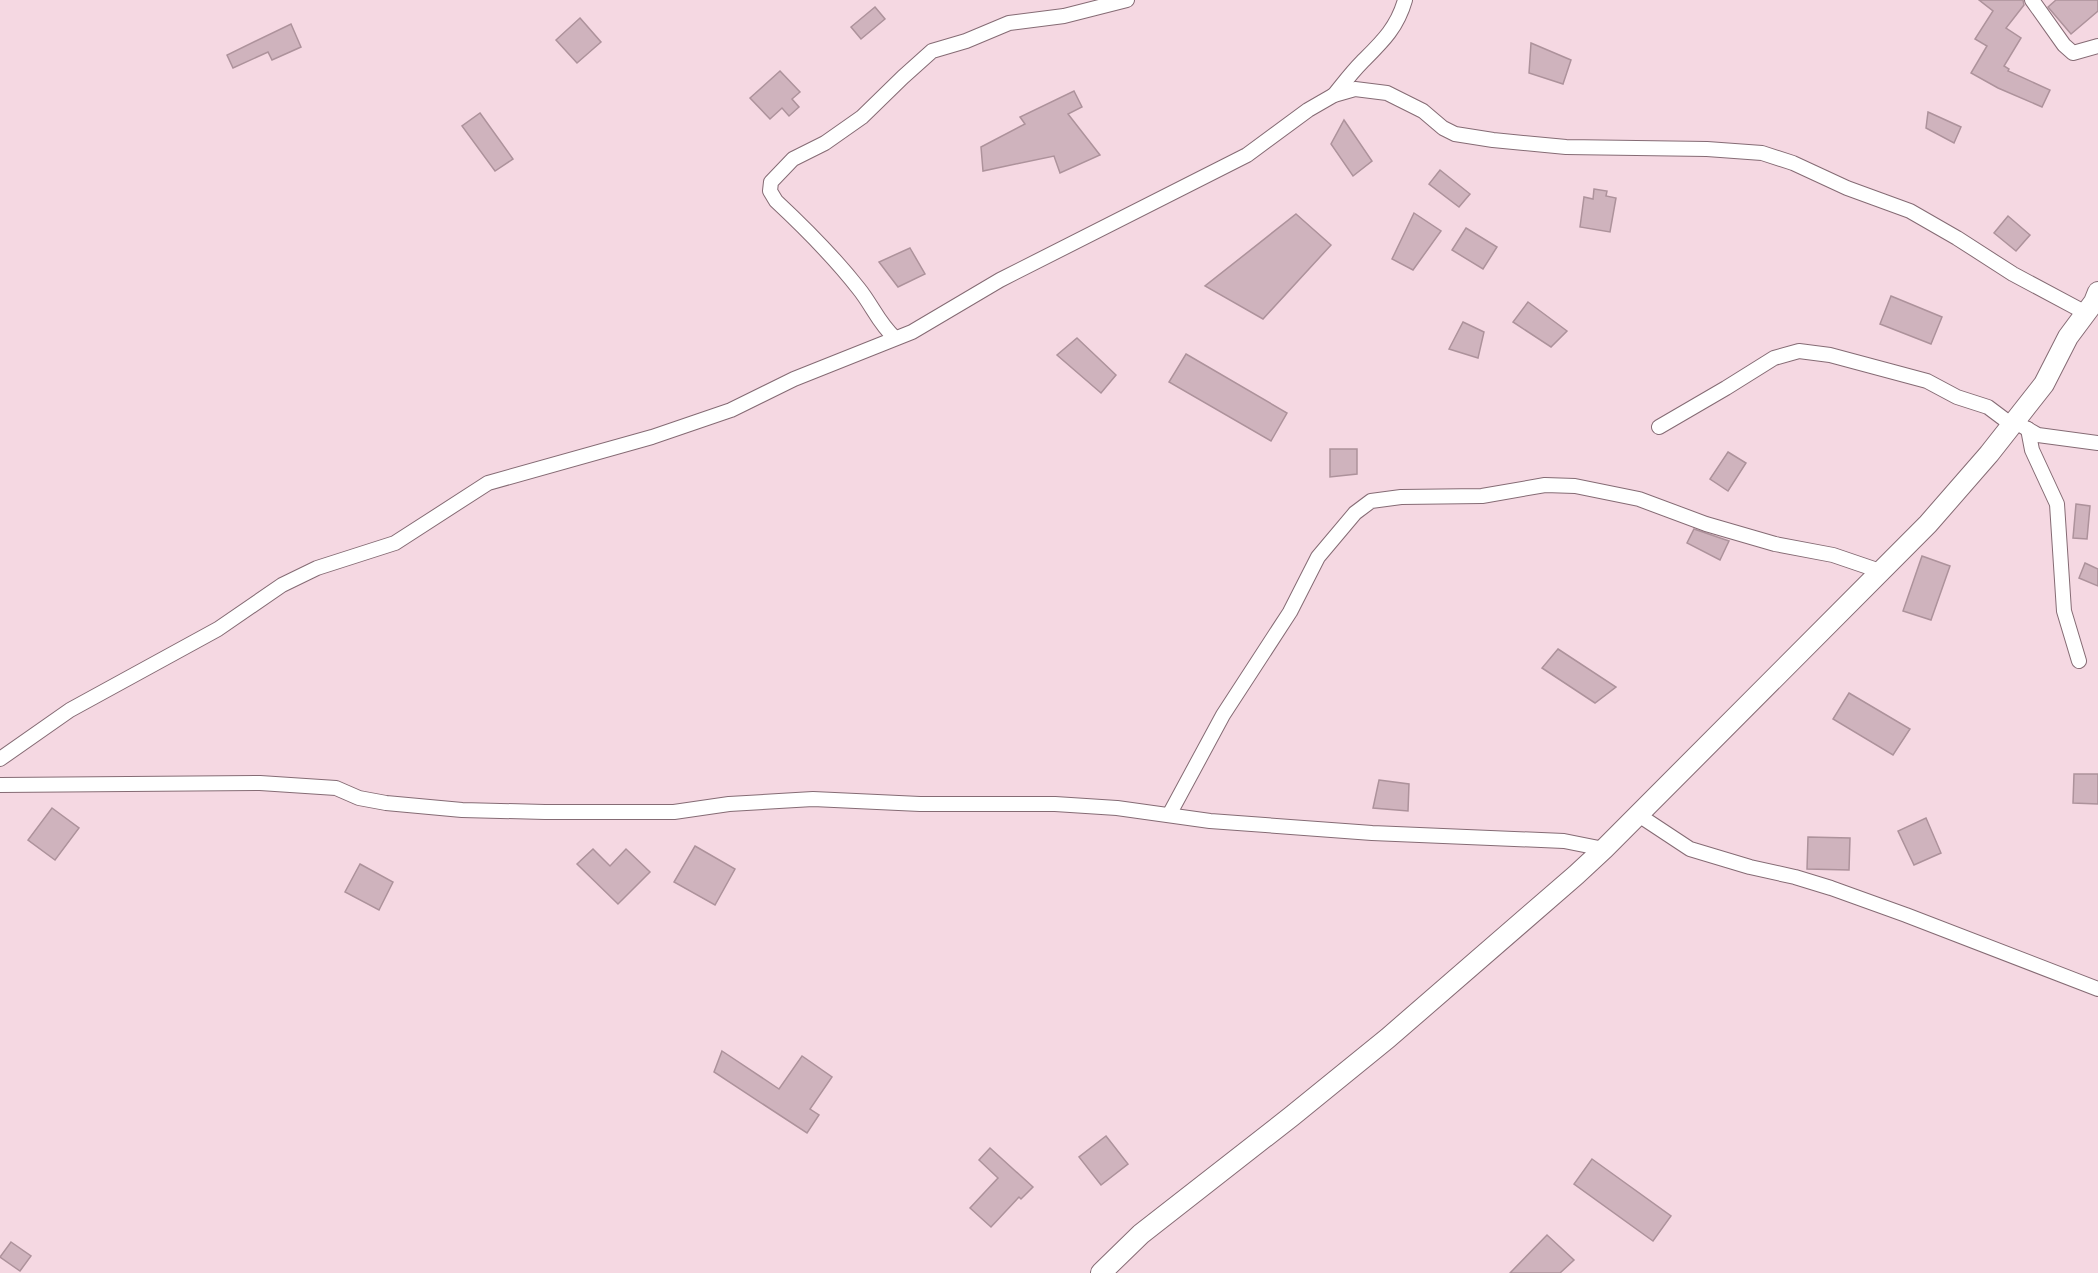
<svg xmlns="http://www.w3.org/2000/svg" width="2098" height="1273" font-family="'Zilla Slab',serif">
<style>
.building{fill:#cfb3bd;stroke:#ad929b;stroke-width:1.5}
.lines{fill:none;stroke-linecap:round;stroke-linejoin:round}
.street-casing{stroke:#856b74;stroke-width:16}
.secondary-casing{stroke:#856b74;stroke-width:22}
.street{stroke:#fff;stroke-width:14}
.secondary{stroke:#fff;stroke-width:20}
</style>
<rect width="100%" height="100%" fill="#f5d8e2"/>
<g class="building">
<path d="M1979 0H2023L2024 5 2006 28 2021 38 2004 66 2009 69 2008 71 2050 90 2042 107 1998 88 1971 73 1987 46 1975 39 1993 11Z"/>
<path d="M2056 0H2098V11L2071 34 2048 7Z"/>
<path d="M875 7 885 19 861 39 851 27Z"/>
<path d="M580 18 601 42 577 63 556 40Z"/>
<path d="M291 24 301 47 272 60 268 52 233 68 227 55Z"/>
<path d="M1531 43 1571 60 1563 84 1529 73Z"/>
<path d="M780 71 800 92 792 99 799 107 789 116 782 108 770 119 750 98Z"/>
<path d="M1074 91 1082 107 1068 114 1100 155 1060 173 1054 156 983 171 981 147 1025 124 1020 117Z"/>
<path d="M1928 112 1961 127 1954 143 1926 128Z"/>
<path d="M480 113 513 159 495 171 462 126Z"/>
<path d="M1344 120 1372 161 1353 176 1331 144Z"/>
<path d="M1440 170 1470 194 1459 207 1429 184Z"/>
<path d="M1594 189 1607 191 1606 196 1616 198 1610 232 1580 227 1584 197 1593 199Z"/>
<path d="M1414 213 1441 231 1413 270 1392 259Z"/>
<path d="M1296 214 1331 245 1263 319 1205 286Z"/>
<path d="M2008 216 2030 235 2016 251 1994 233Z"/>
<path d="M1466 228 1497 247 1483 269 1452 250Z"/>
<path d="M910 248 925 274 898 287 879 262Z"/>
<path d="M1891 296 1942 317 1931 344 1880 324Z"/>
<path d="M1528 302 1567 331 1551 347 1513 322Z"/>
<path d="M1463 322 1484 332 1478 358 1449 349Z"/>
<path d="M1077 338 1116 375 1101 393 1057 355Z"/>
<path d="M1186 354 1287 413 1271 441 1169 382Z"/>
<path d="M1330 449H1357V474L1330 477Z"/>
<path d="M1728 452 1746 463 1728 491 1710 479Z"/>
<path d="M2076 504 2090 506 2087 539 2073 538Z"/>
<path d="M1694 529 1729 541 1720 560 1687 543Z"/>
<path d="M1922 556 1950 566 1931 620 1903 611Z"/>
<path d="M2085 563 2098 569V586L2079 578Z"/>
<path d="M1558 649 1616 687 1595 703 1542 668Z"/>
<path d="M1849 693 1910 729 1893 755 1833 719Z"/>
<path d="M2074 774H2098V804L2073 803Z"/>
<path d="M1379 780 1409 784 1408 811 1373 808Z"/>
<path d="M52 808 79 828 55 860 28 840Z"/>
<path d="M1926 818 1941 853 1914 865 1898 831Z"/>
<path d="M1808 837 1850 838 1849 870 1807 869Z"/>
<path d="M695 846 735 869 715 905 674 882Z"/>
<path d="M593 849 610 866 626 849 650 872 618 904 577 864Z"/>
<path d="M360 864 393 882 379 910 345 892Z"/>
<path d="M722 1051 779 1089 802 1056 832 1077 810 1109 819 1115 807 1133 714 1072Z"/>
<path d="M1106 1136 1128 1164 1101 1185 1079 1157Z"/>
<path d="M990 1148 1033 1187 1021 1199 1019 1197 991 1227 970 1208 998 1178 979 1160Z"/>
<path d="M1592 1159 1671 1216 1653 1241 1574 1184Z"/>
<path d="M1547 1235 1574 1260 1560 1273H1510Z"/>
<path d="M11 1242 31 1256 20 1271 0 1257Z"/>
</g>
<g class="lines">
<g class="street-casing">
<g id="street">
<path d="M2032 0 2064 45 2073 53 2098 46"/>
<path d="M1334 95C1343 84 1352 72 1362 62 1382 42 1397 28 1405 0"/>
<path d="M895 338C879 324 872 305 859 289 834 257 806 229 776 201L770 191 771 182 793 159 825 143 862 117 903 77 932 51 966 41 1009 23 1064 16 1127 0"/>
<path d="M2022 426 2038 435 2098 443"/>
<path d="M1659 427 1726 388 1774 358 1799 351 1830 355 1927 381 1957 397 1988 407 2012 425"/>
<path d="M2028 429 2032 450 2057 504 2064 611 2079 661"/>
<path d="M0 759 70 710 218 629 282 585 317 568 395 543 488 483 652 437 731 410 794 379 912 332 1000 280 1247 155 1308 110 1334 95 1355 89 1387 93 1423 111 1443 128 1455 134 1493 140 1566 147 1707 149 1762 153 1793 163 1847 188 1910 211 1957 238 2013 274 2086 313"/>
<path d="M0 785 260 783 336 788 359 798 386 803 462 810 545 812H674L729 804 813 799 920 804H1055L1117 808 1210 821 1372 833 1564 841 1604 849"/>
<path d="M1637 814 1690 849 1750 867 1795 877 1831 888 1906 915 2098 989"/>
<path d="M1169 815 1223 715 1290 612 1318 557 1355 513 1371 501 1401 497 1482 496 1545 485 1575 486 1639 499 1706 524 1775 544 1833 555 1880 571"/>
</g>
</g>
<g class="secondary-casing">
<path id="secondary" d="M1101 1273 1141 1234 1292 1116 1388 1038 1576 875 1604 849 1928 524 1989 454 2044 384 2068 337 2094 302 2098 292"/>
</g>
<use href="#street" class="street"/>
<use href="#secondary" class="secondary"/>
</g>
</svg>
